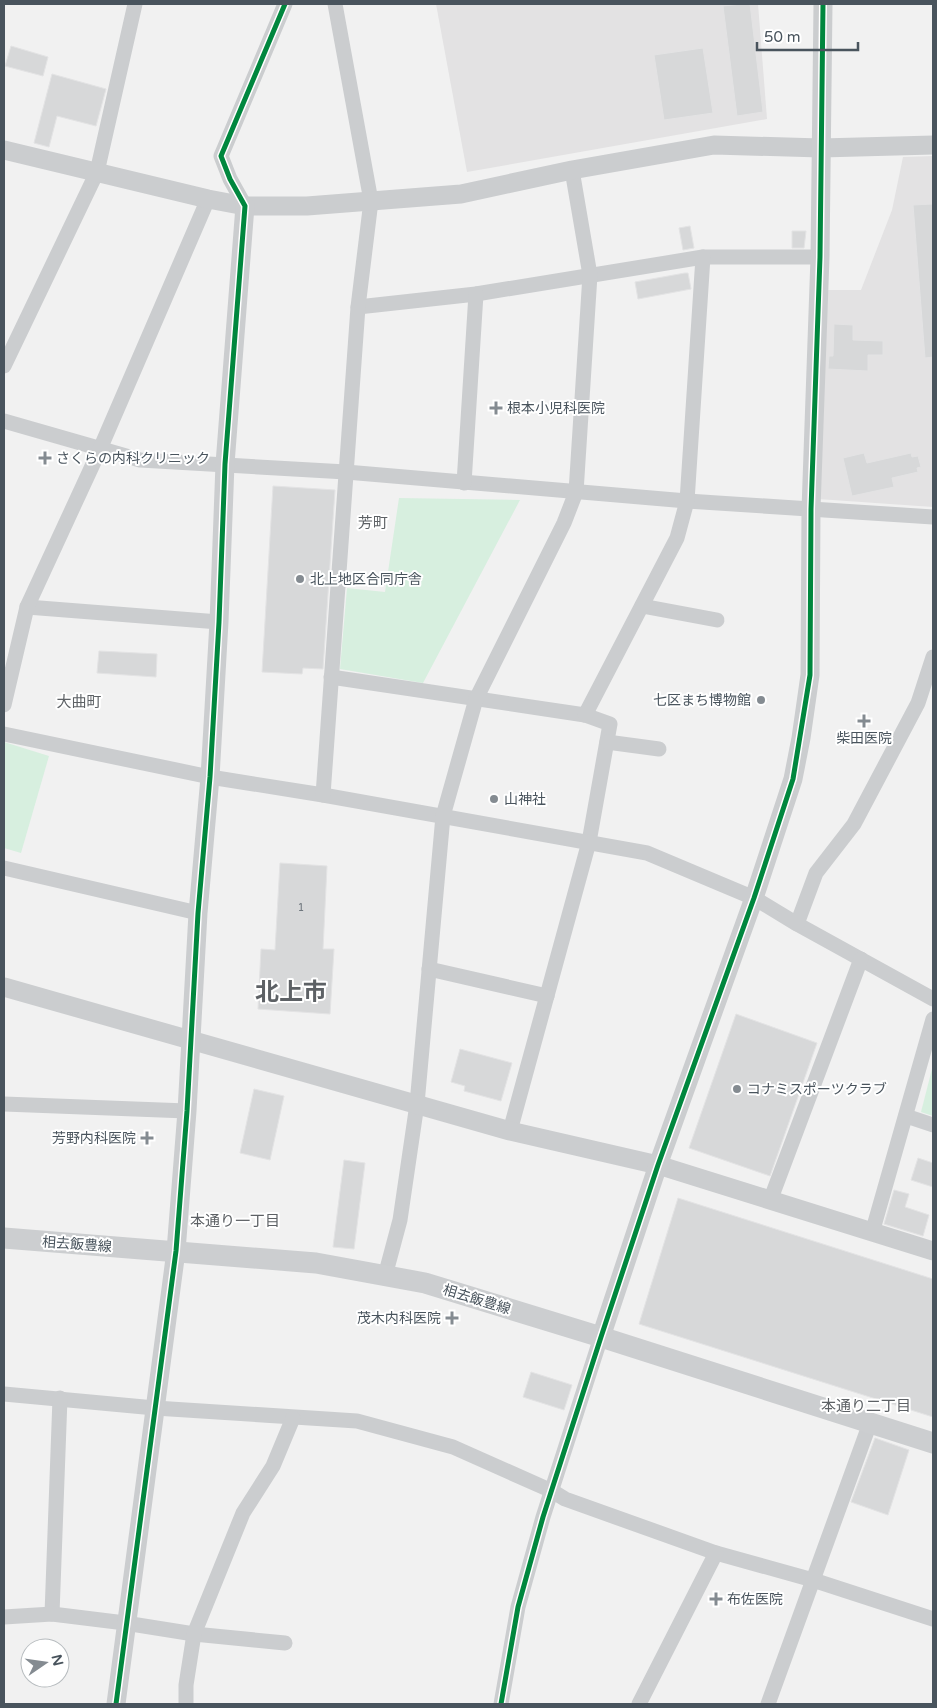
<svg xmlns="http://www.w3.org/2000/svg" width="937" height="1708" font-family="'Varela Round','Noto Sans JP',sans-serif">
<style>
.education{fill:#e3e2e3}
.green{fill:#d7efdf}
.building{fill:#d7d8d9;stroke:#e3e3e4}
.lines{fill:none;stroke-linecap:round;stroke-linejoin:round}
.minor{stroke:#cbcdcf;stroke-width:15}
.tertiary{stroke:#cbcdcf;stroke-width:19}
.secondary{stroke:#ccced0;stroke-width:21}
.cycleway-casing{stroke:#fff;stroke-width:8}
.cycleway{stroke:#00873e;stroke-width:5}
.poi-dot{fill:#848b91;stroke:#fff;stroke-width:2}
.labels{text-anchor:middle;stroke-width:4;stroke-linejoin:round;paint-order:stroke}
.number-label{font-size:11px;fill:#6e767d}
.poi-label{font-size:14px;fill:#49545d;stroke:#fff;text-anchor:start}
.street-label{font-size:14px;fill:#49545d;stroke:#fff}
.neighbourhood-label{font-size:15px;fill:#5d6165;stroke:#fff}
.town-label{font-size:24px;font-weight:bold;fill:#5d6165;stroke:#fff}
</style>
<rect width="100%" height="100%" fill="#f1f1f1"/>
<g class="education">
<path d="M436 4H758L767 119 467 172Z"/>
<path d="M933 156V507L818 499 828 290H861L892 210 903 157Z"/>
</g>
<g class="green">
<path d="M399 498 520 500 423 683 340 669 347 588 385 592Z"/>
<path d="M4 742 49 756 21 853 4 848Z"/>
<path d="M933 1065V1116L921 1112Z"/>
</g>
<g class="building">
<path d="M742 4H750L763 112 737 116 723 6Z"/>
<path d="M11 46 48 57 43 76 5 66Z"/>
<path d="M703 48 713 113 664 120 654 55Z"/>
<path d="M52 74 106 89 96 126 57 116 49 147 34 143Z"/>
<path d="M933 204V357L925 358 913 205Z"/>
<path d="M690 226 694 248 683 250 679 228Z"/>
<path d="M792 231H806L804 248H792Z"/>
<path d="M685 273H688L691 289 638 299 635 282Z"/>
<path d="M834 324 853 325V340L883 341V355H868V371L828 369 829 356H833Z"/>
<path d="M864 453 867 463 911 453 912 457 918 456 921 467 917 468 918 472 892 478 894 487 852 496 843 458Z"/>
<path d="M273 486 335 490 323 669 303 668 302 674 262 672Z"/>
<path d="M99 651 157 654 156 677 97 673Z"/>
<path d="M280 863 327 866 323 949H334L330 1014 258 1009 261 949 275 950Z"/>
<path d="M736 1014 817 1043 770 1176 689 1148Z"/>
<path d="M460 1049 512 1063 501 1101 464 1091 465 1086 451 1082Z"/>
<path d="M254 1089 284 1096 270 1160 240 1153Z"/>
<path d="M918 1158 933 1163V1187L911 1180Z"/>
<path d="M344 1160 365 1163 354 1249 333 1247Z"/>
<path d="M894 1190 909 1194 905 1207 929 1215 923 1236 884 1224Z"/>
<path d="M678 1198 933 1279V1417L639 1324Z"/>
<path d="M531 1372 572 1385 564 1410 523 1397Z"/>
<path d="M875 1438 909 1450 888 1515 851 1502Z"/>
</g>
<g class="lines">
<g class="minor">
<path d="M245 206 230 179 221 156 285 4"/>
<path d="M358 307 476 294 703 257H820"/>
<path d="M4 366 97 172 135 4"/>
<path d="M4 421 140 460 346 472 687 501 933 517"/>
<path d="M464 483 476 294"/>
<path d="M642 606 717 620"/>
<path d="M27 607 219 622"/>
<path d="M331 677 585 715 610 724 589 842 510 1131"/>
<path d="M4 705 27 607 100 449 208 199"/>
<path d="M585 715 677 538 687 501 703 257"/>
<path d="M4 734 210 777 323 795 647 853 754 898 797 924 933 999"/>
<path d="M607 742 659 749"/>
<path d="M323 795 358 307 371 201 335 4"/>
<path d="M4 868 198 913"/>
<path d="M797 924 816 873 854 824 918 703 933 657"/>
<path d="M429 969 547 996"/>
<path d="M4 1104 187 1111"/>
<path d="M906 1116 933 1125"/>
<path d="M770 1201 861 959"/>
<path d="M872 1233 933 1019"/>
<path d="M385 1276 400 1220 417 1104 443 816 476 699 564 523 576 492 590 275 572 170"/>
<path d="M4 1394 155 1408 357 1421 453 1447 552 1491 565 1499 716 1553 813 1580 933 1619"/>
<path d="M52 1614 60 1398"/>
<path d="M4 1617 52 1614 125 1623 194 1634 285 1643"/>
<path d="M186 1704V1685L194 1634 243 1513 273 1466 293 1418"/>
<path d="M501 1704 518 1607 543 1517 601 1337"/>
<path d="M639 1704 716 1553"/>
<path d="M768 1704 870 1423"/>
</g>
<g class="tertiary">
<path d="M4 150 208 199 245 206H307L461 194 572 170 714 145 821 148 933 145"/>
<path d="M4 987 510 1131 658 1165 933 1251"/>
<path d="M601 1337 658 1165 754 898 793 779 801 738 810 675 811 509 820 257 823 4"/>
<path d="M116 1704 176 1251 187 1111 198 913 210 777 219 622 225 464 245 206"/>
</g>
<path class="secondary" d="M4 1238 316 1263 425 1283 601 1337 933 1443"/>
<g class="cycleway-casing">
<g id="cycleway">
<path d="M116 1704 176 1251 187 1111 198 913 210 777 219 622 225 464 245 206 230 179 221 156 285 4"/>
<path d="M501 1704 518 1607 543 1517 601 1337 658 1165 754 898 793 779 810 675 811 509 820 257 823 4"/>
</g>
</g>
<use href="#cycleway" class="cycleway"/>
</g>
<g class="poi-dot">
<path d="M493.5 400.5h5v5h5v5h-5v5h-5v-5h-5v-5h5z"/>
<path d="M42.5 450.5h5v5h5v5h-5v5h-5v-5h-5v-5h5z"/>
<circle cx="300" cy="579" r="5"/>
<circle cx="761" cy="700" r="5"/>
<path d="M861.5 713.5h5v5h5v5h-5v5h-5v-5h-5v-5h5z"/>
<circle cx="494" cy="799" r="5"/>
<circle cx="737" cy="1089" r="5"/>
<path d="M144.5 1130.5h5v5h5v5h-5v5h-5v-5h-5v-5h5z"/>
<path d="M449.5 1310.5h5v5h5v5h-5v5h-5v-5h-5v-5h5z"/>
<path d="M713.5 1591.5h5v5h5v5h-5v5h-5v-5h-5v-5h5z"/>
</g>
<g class="labels">
<g class="number-label">
<text x="301" y="911">1</text>
</g>
<g class="poi-label">
<text x="507" y="413">根本小児科医院</text>
<text x="56" y="463">さくらの内科クリニック</text>
<text x="310" y="584">北上地区合同庁舎</text>
<text x="751" y="705" text-anchor="end">七区まち博物館</text>
<text x="864" y="743" text-anchor="middle">柴田医院</text>
<text x="504" y="804">山神社</text>
<text x="747" y="1094">コナミスポーツクラブ</text>
<text x="136" y="1143" text-anchor="end">芳野内科医院</text>
<text x="441" y="1323" text-anchor="end">茂木内科医院</text>
<text x="727" y="1604">布佐医院</text>
</g>
<g class="street-label">
<text transform="translate(77 1244) rotate(4)" y="5">相去飯豊線</text>
<text transform="translate(477 1299) rotate(17)" y="5">相去飯豊線</text>
</g>
<g class="neighbourhood-label">
<text x="373" y="528">芳町</text>
<text x="79" y="707">大曲町</text>
<text x="235" y="1226">本通り一丁目</text>
<text x="866" y="1411">本通り二丁目</text>
</g>
<g class="town-label">
<text x="291" y="1000">北上市</text>
</g>
</g>
<rect width="937" height="1708" fill="none" stroke="#49545d" stroke-width="10"/>
<g transform="translate(45 1663) rotate(77)"><circle r="24" fill="#ffffff" stroke="#b6bbbe"/>
<path d="M0-4L9 19L0 12L-9 19Z" fill="#848b91"/>
<text y="-8" font-size="14" font-weight="bold" text-anchor="middle" fill="#49545d">N</text>
</g>
<path d="M757 42v8h101v-8" fill="none" stroke="#49545d" stroke-width="2.5"/>
<text x="764" y="42" font-size="15" fill="#49545d" stroke="#ffffff" stroke-width="4" paint-order="stroke">50 m</text>
</svg>
